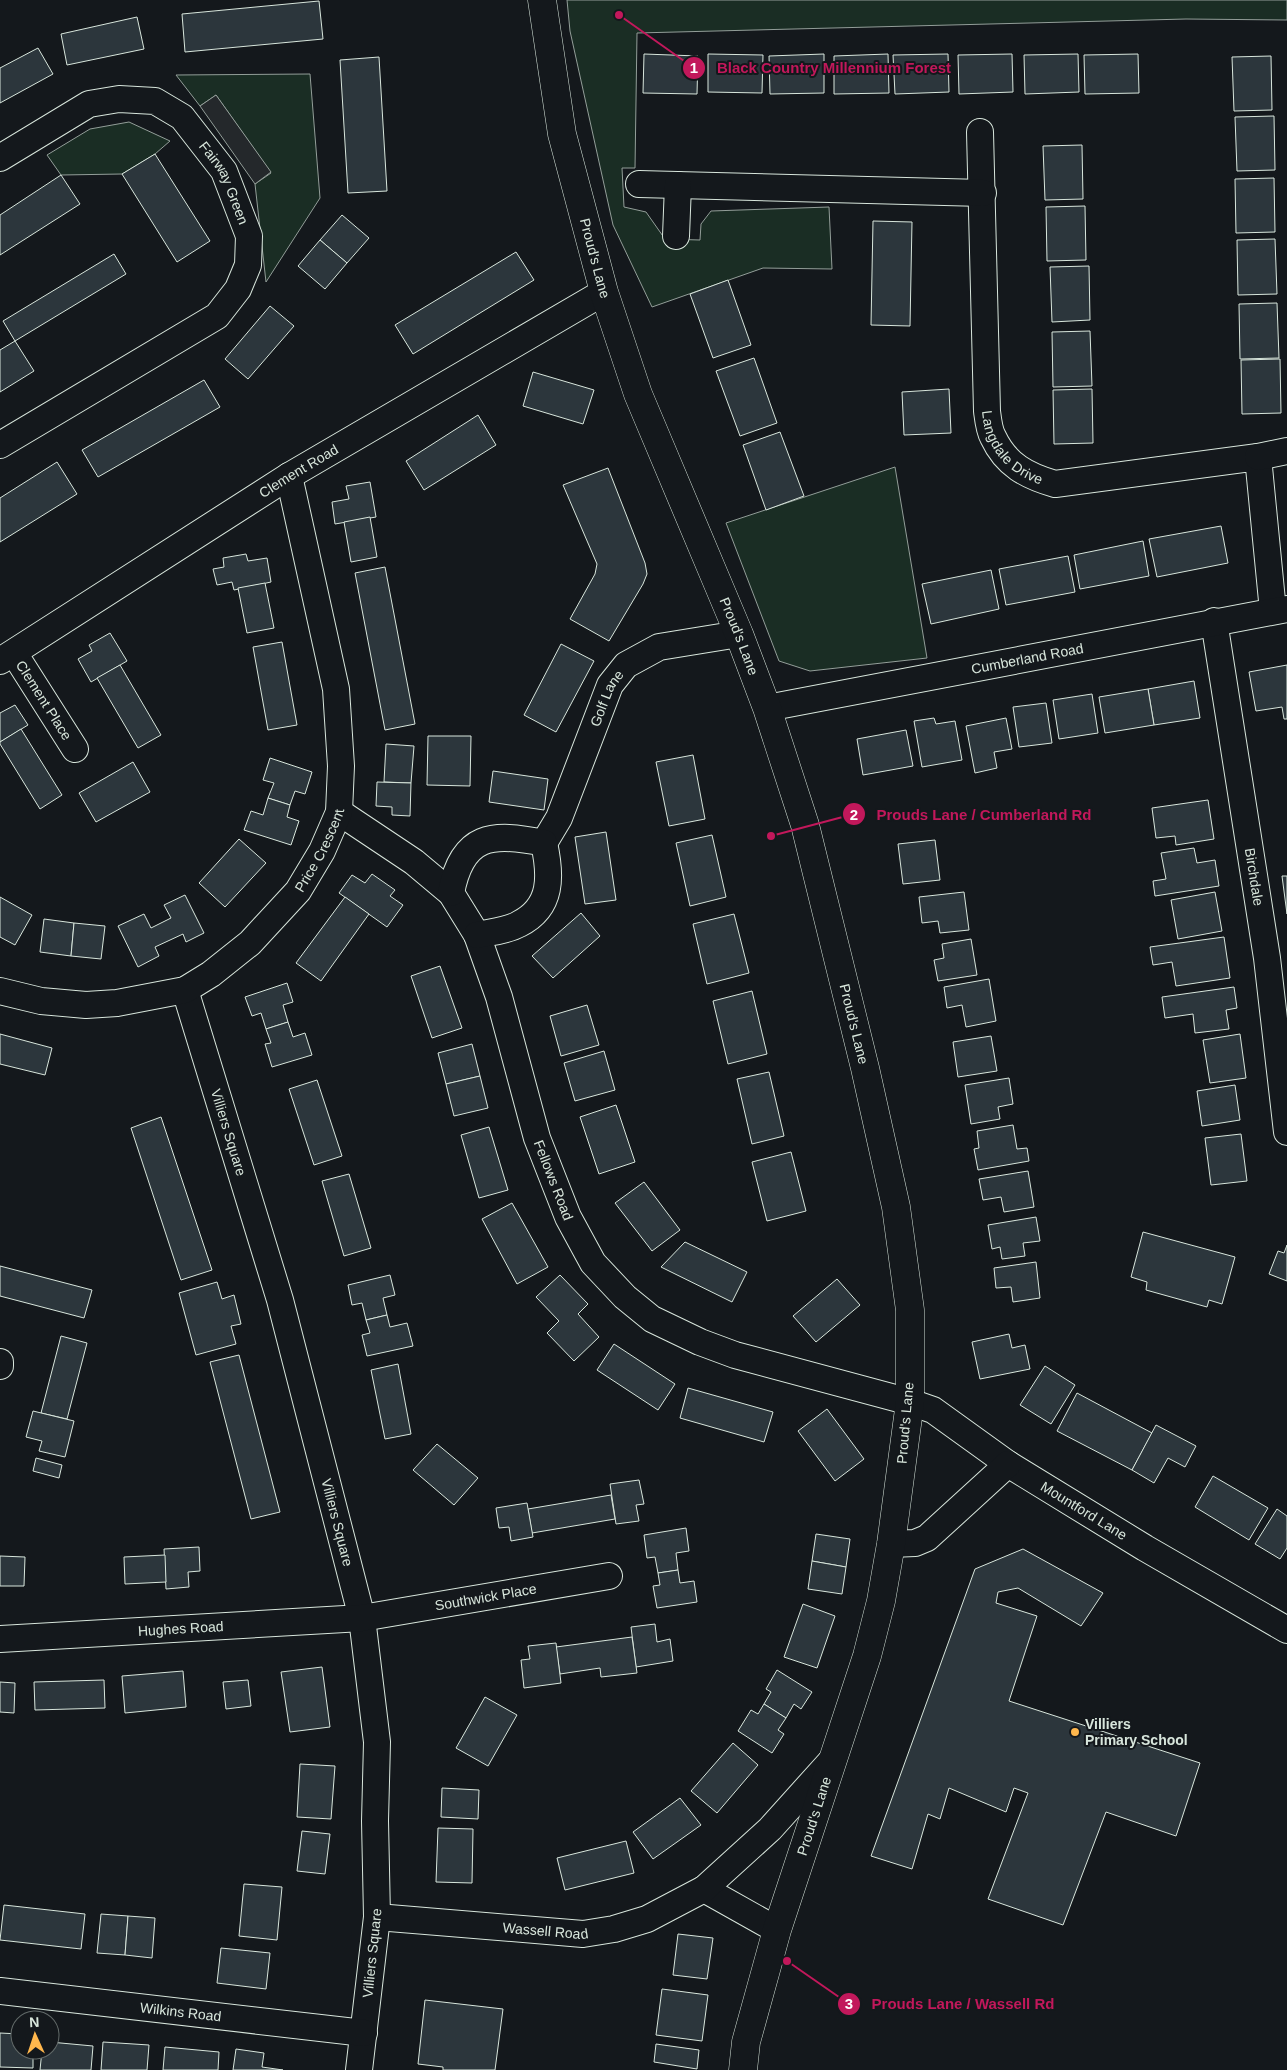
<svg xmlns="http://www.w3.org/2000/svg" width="1287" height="2070" font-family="Arial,sans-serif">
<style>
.green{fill:#1a2d24;stroke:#939e99}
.parking{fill:#24282b;stroke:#939e99}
.building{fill:#2c363c;stroke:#d8e6dc}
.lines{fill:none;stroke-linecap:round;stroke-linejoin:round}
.street-casing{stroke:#d8e6dc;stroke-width:28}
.secondary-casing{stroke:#d8e6dc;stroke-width:29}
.street{stroke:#14181c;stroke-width:26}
.secondary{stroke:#14181c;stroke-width:28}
.poi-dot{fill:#ffb74d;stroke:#14181c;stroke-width:2}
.labels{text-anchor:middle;stroke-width:4;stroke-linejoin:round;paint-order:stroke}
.street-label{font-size:14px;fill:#d8e6dc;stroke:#14181c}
.poi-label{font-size:14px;font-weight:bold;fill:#d8e6dc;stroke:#14181c;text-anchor:start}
.leader{fill:none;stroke:#c2185b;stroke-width:2}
.callout-dot{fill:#c2185b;stroke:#14181c;stroke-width:2}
.mark-label{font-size:15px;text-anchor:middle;font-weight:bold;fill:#fff}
.callout-label{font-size:15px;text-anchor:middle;font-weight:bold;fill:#c2185b;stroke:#14181c;stroke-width:4;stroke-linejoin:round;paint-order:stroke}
</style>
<rect width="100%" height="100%" fill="#14181c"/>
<g class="green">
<path d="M567 0H1287V20L1186 19 637 33 635 168H622L624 207 646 212 665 239 700 240 701 224 711 211 829 207 832 269 763 268 652 307 613 225 570 31Z"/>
<path d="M310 74 320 198 266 282 255 184 271 173 216 95 200 106 176 75Z"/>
<path d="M129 122 170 141 155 154 122 174 61 175 47 155 90 129Z"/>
<path d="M895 467 927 658 810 671 779 661 726 523Z"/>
</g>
<path class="parking" d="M216 95 271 172 255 184 200 106Z"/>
<g class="building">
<path d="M319 1 323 39 185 52 182 14Z"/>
<path d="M137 17 144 49 67 65 61 34Z"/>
<path d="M38 48 53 74 0 103V68Z"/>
<path d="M644 54 698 56 697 94 643 93Z"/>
<path d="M708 54 763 55 762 93 708 92Z"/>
<path d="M824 54V93L770 94 769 56Z"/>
<path d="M888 54 889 93 834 94V56Z"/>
<path d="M948 54 949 92 895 94 893 55Z"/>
<path d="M1012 54 1013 92 959 94 958 55Z"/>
<path d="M1078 54 1079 92 1025 94 1024 55Z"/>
<path d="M1138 54 1139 93 1085 94 1084 55Z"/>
<path d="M1271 56 1272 110 1234 111 1232 57Z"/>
<path d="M379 57 387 191 348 193 340 60Z"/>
<path d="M1274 116 1275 170 1237 171 1235 117Z"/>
<path d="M1082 145 1083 199 1045 200 1043 146Z"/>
<path d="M155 154 210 241 177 262 122 174Z"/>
<path d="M61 175 80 204 0 255V215Z"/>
<path d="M1274 178 1275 232 1236 233 1235 179Z"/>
<path d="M1085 206 1086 260 1047 261 1046 207Z"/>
<path d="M342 215 369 238 347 263 320 240Z"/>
<path d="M873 221 912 222 910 326 871 325Z"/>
<path d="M1275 239 1277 294 1238 295 1237 240Z"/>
<path d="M320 240 347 263 325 289 298 266Z"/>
<path d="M516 252 534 280 413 354 395 325Z"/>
<path d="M114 254 126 274 15 341 3 321Z"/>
<path d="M1089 266 1090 320 1052 322 1050 267Z"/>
<path d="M728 280 751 345 713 358 690 294Z"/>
<path d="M1277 303 1279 358 1240 359 1239 304Z"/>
<path d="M270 306 294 326 248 379 225 359Z"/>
<path d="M1090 331 1092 386 1053 387 1052 332Z"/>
<path d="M15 341 34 371 0 392V350Z"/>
<path d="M754 358 777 423 740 436 716 371Z"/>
<path d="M1280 359 1281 413 1242 414 1241 360Z"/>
<path d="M533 372 594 390 583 424 523 406Z"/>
<path d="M204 380 220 407 98 477 82 450Z"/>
<path d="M949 389 951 433 904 435 902 392Z"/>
<path d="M1092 389 1093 443 1054 444 1053 390Z"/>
<path d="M478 415 496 445 424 490 406 461Z"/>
<path d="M780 432 804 496 766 510 743 445Z"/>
<path d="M57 462 77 494 0 542V498Z"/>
<path d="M608 468 645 563 647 574 643 584 609 641 570 619 595 574 597 564 563 485Z"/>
<path d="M370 482 376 517 335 524 332 502 349 499 346 486Z"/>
<path d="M370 517 377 557 351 562 344 522Z"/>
<path d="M1221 526 1228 563 1157 577 1149 539Z"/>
<path d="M1143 541 1149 576 1080 589 1074 555Z"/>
<path d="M246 554 248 561 267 558 271 582 234 590 232 582 217 585 213 569 224 567 223 558Z"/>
<path d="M1068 556 1075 592 1006 605 999 569Z"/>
<path d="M385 567 415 724 385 730 355 573Z"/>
<path d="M991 570 999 609 931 624 922 584Z"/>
<path d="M265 583 274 628 247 633 238 588Z"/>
<path d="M110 633 127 661 91 682 78 659 92 651 89 645Z"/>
<path d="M282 642 297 725 268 730 253 647Z"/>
<path d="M561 644 594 661 556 732 524 715Z"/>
<path d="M120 665 161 735 138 748 97 678Z"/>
<path d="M1287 665V719H1284L1282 707 1256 711 1249 672Z"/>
<path d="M1194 681 1200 718 1154 725 1148 689Z"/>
<path d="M1148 689 1154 725 1105 733 1099 697Z"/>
<path d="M1092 694 1098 733 1059 739 1053 700Z"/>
<path d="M1046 703 1052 743 1019 747 1013 707Z"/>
<path d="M15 705 28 725 0 742V713Z"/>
<path d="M934 718 936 724 955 721 962 760 922 767 914 721Z"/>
<path d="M1006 718 1012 749 994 752 997 768 975 773 966 726Z"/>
<path d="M21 729 62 795 40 809 0 744V742Z"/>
<path d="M906 730 913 766 863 775 857 739Z"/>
<path d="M428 736H471L470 786 427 785Z"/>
<path d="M386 744 414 746 411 783 384 782Z"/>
<path d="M693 755 705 819 669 826 656 762Z"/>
<path d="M270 758 312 772 305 794 295 791 290 805 268 798 274 783 263 780Z"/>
<path d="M133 762 150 792 96 822 79 793Z"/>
<path d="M493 771 548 779 544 810 489 802Z"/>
<path d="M377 782 411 783 410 816 392 815V807L376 806Z"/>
<path d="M268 798 290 805 287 817 299 821 291 845 244 830 251 811 263 815Z"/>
<path d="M1208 800 1214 839 1176 845 1175 836 1156 838 1152 808Z"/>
<path d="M606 832 616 900 585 904 575 837Z"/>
<path d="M712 835 726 897 690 906 676 843Z"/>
<path d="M239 839 266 863 225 907 199 883Z"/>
<path d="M935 840 940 880 903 884 898 844Z"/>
<path d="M1194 848 1197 863 1215 860 1219 886 1155 896 1153 881 1166 879 1161 853Z"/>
<path d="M372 874 395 890 390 896 403 905 387 927 339 893 352 875 365 883Z"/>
<path d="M1282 876H1287V914Z"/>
<path d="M964 892 969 930 940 933 938 921 922 923 919 897Z"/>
<path d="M1215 892 1222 931 1178 939 1171 900Z"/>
<path d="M185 895 204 933 186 942 183 934 155 947 159 956 138 967 118 926 144 914 151 928 171 918 164 905Z"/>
<path d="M0 897 32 915 15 945 0 937Z"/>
<path d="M345 897 369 914 321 981 296 963Z"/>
<path d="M581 913 600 936 553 978 532 956Z"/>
<path d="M734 914 749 973 707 984 693 924Z"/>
<path d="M44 919 74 923 71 956 40 952Z"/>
<path d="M74 923 105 926 101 959 71 956Z"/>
<path d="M1224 937 1230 978 1176 986 1172 962 1153 965 1150 947Z"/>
<path d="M971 939 977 975 938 981 934 960 944 958 942 944Z"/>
<path d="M440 966 462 1028 432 1038 411 976Z"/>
<path d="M989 979 996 1021 966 1027 962 1005 947 1008 944 987Z"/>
<path d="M287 983 293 1002 283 1005 288 1022 266 1029 261 1013 252 1016 245 997Z"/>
<path d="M1234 987 1237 1008 1226 1010 1229 1029 1195 1033 1193 1014 1165 1018 1162 997Z"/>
<path d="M752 991 767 1054 728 1064 713 1001Z"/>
<path d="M587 1005 599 1045 561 1056 550 1016Z"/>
<path d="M288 1022 293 1037 305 1033 312 1055 272 1067 265 1044 271 1043 266 1029Z"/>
<path d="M0 1034 52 1048 45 1075 0 1064Z"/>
<path d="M1240 1034 1246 1078 1210 1083 1203 1040Z"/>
<path d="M991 1036 997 1071 958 1077 953 1042Z"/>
<path d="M472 1044 480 1076 446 1084 438 1053Z"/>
<path d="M604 1051 615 1090 575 1101 564 1063Z"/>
<path d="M769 1072 784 1136 752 1144 737 1079Z"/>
<path d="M480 1076 488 1108 454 1116 446 1084Z"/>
<path d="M1009 1078 1013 1104 998 1107 1000 1119 971 1124 965 1085Z"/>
<path d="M317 1080 342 1156 314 1165 289 1089Z"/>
<path d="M1235 1085 1240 1120 1202 1126 1197 1091Z"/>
<path d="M616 1105 635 1162 599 1174 580 1117Z"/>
<path d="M161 1117 212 1270 181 1280 131 1128Z"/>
<path d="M1013 1125 1017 1149 1027 1148 1029 1161 978 1170 974 1149 979 1148 977 1131Z"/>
<path d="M489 1127 508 1190 479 1198 461 1135Z"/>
<path d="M1241 1134 1247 1181 1211 1185 1205 1138Z"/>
<path d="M791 1152 806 1211 767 1221 752 1162Z"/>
<path d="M1028 1171 1034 1207 1004 1212 1001 1197 983 1200 979 1179Z"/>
<path d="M349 1174 371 1248 344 1256 322 1181Z"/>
<path d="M644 1182 680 1230 652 1251 615 1203Z"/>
<path d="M512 1203 548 1267 517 1284 482 1219Z"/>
<path d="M1036 1217 1040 1241 1023 1243 1025 1256 1002 1259 1000 1247 992 1249 988 1225Z"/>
<path d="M1143 1232 1235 1257 1222 1304 1209 1300 1207 1307 1146 1290 1147 1282 1131 1277Z"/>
<path d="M685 1242 747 1272 732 1302 661 1267Z"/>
<path d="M1287 1245V1281L1269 1274 1278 1251 1284 1253Z"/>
<path d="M1036 1262 1040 1298 1013 1302 1011 1287 996 1288 994 1268Z"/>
<path d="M0 1266 92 1290 84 1318 0 1296Z"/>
<path d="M390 1275 395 1295 383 1298 387 1315 366 1320 362 1303 352 1305 348 1285Z"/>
<path d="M560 1275 588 1304 578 1314 599 1337 574 1361 547 1333 559 1321 536 1297Z"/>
<path d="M837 1279 860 1305 816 1342 793 1316Z"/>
<path d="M217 1282 222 1299 234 1295 241 1324 231 1326 236 1344 196 1355 179 1293Z"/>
<path d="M387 1315 390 1327 407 1323 413 1346 367 1356 362 1335 370 1333 366 1320Z"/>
<path d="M1009 1334 1012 1348 1025 1345 1030 1369 980 1379 972 1342Z"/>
<path d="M61 1336 87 1343 67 1419 41 1413Z"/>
<path d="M614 1344 675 1384 658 1410 597 1370Z"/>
<path d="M239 1355 280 1512 251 1519 210 1362Z"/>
<path d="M398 1364 411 1434 385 1439 371 1370Z"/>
<path d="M1045 1366 1075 1385 1051 1424 1020 1405Z"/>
<path d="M688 1388 773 1412 764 1442 680 1418Z"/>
<path d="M1077 1393 1152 1433 1132 1470 1057 1431Z"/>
<path d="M827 1409 864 1459 835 1481 798 1431Z"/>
<path d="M33 1411 74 1421 65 1457 39 1451 42 1441 26 1437Z"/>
<path d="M1156 1425 1196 1446 1185 1467 1168 1458 1154 1483 1132 1470Z"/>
<path d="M437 1444 478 1478 454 1505 413 1470Z"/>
<path d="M36 1458 62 1465 59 1478 33 1471Z"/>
<path d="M1213 1476 1268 1508 1249 1540 1195 1507Z"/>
<path d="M639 1480 644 1504 636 1505 639 1521 616 1524 610 1484Z"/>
<path d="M611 1495 615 1519 532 1533 528 1509Z"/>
<path d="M527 1503 533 1537 511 1541 509 1527 499 1528 496 1508Z"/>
<path d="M1277 1509 1287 1516V1548L1280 1559 1255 1544Z"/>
<path d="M686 1528 689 1551 676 1553 678 1570 658 1573 655 1557 647 1558 644 1535Z"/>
<path d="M816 1534 850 1539 846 1567 812 1561Z"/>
<path d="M199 1547 200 1571 188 1572 189 1587 166 1589 164 1549Z"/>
<path d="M1023 1549 1103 1593 1081 1626 1018 1588 998 1592 996 1603 1037 1616 1009 1701 1200 1763 1176 1836 1106 1812 1063 1925 988 1899 1028 1793 1014 1788 1006 1812 949 1788 940 1819 928 1814 912 1869 871 1856 975 1569Z"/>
<path d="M165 1555 166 1582 125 1584 124 1557Z"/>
<path d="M0 1556 25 1557 24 1586H0Z"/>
<path d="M812 1561 846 1567 842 1594 808 1589Z"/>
<path d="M678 1570 680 1583 694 1581 697 1602 657 1608 653 1586 660 1585 658 1573Z"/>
<path d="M803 1604 835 1616 817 1668 784 1657Z"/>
<path d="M655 1624 657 1642 670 1639 673 1661 636 1667 631 1627Z"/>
<path d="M632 1637 637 1673 601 1677 600 1668 560 1674 556 1647Z"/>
<path d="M556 1643 561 1683 524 1688 521 1660 530 1659 528 1646Z"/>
<path d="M322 1667 330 1727 290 1732 281 1672Z"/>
<path d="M777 1670 812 1692 801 1709 794 1704 786 1718 764 1704 771 1692 766 1689Z"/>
<path d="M183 1671 186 1707 125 1713 122 1676Z"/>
<path d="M104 1680 105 1708 35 1710 34 1682Z"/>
<path d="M248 1680 251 1706 226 1709 223 1682Z"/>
<path d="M0 1682 15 1683 14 1713 0 1712Z"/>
<path d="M485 1697 517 1715 488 1766 456 1748Z"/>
<path d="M764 1704 786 1718 778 1730 784 1734 772 1753 738 1731 751 1710 758 1714Z"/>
<path d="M733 1743 758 1765 717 1813 691 1791Z"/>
<path d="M300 1764 335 1766 331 1819 297 1817Z"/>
<path d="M442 1788 479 1790 478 1819 441 1817Z"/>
<path d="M680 1798 701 1825 653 1859 633 1832Z"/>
<path d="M438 1828 473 1829 472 1883 436 1882Z"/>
<path d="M302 1831 330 1834 325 1874 297 1871Z"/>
<path d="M626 1841 634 1873 565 1890 557 1858Z"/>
<path d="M244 1884 282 1887 277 1940 239 1936Z"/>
<path d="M4 1905 85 1914 81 1949 0 1940Z"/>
<path d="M101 1914 128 1916 125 1955 97 1953Z"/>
<path d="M128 1916 155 1918 152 1958 125 1955Z"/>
<path d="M678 1934 713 1938 707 1979 673 1975Z"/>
<path d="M221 1948 270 1953 266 1989 217 1983Z"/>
<path d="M662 1989 708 1995 702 2041 656 2035Z"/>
<path d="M425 2000 503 2009 495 2070H443V2067L418 2064Z"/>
<path d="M0 2033 20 2034V2050H33V2068L0 2067Z"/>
<path d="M50 2042 93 2046 91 2070H40L42 2050H50Z"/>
<path d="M103 2042 149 2045 147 2070H101Z"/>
<path d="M656 2044 699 2050 697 2069 654 2062Z"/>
<path d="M165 2047 219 2052 218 2070H163Z"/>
<path d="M236 2049 264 2053 262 2067 283 2070H233Z"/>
</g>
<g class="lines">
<g class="street-casing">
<g id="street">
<path id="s1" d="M980 132 987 411C988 419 989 430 993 437 1006 465 1027 476 1055 484L1258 457 1273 611"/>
<path id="s2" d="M0 158 89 104 119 99 155 101 182 117 224 171 249 236 248 265 238 289 217 316 0 445"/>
<path d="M639 184 983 193"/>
<path d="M676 236 678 185"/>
<path d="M1258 457 1287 451"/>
<path id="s3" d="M1214 621 1267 958 1287 1132"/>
<path id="s4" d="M14 653 75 749"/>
<path id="s5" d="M0 661 289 476 604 292"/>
<path id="s6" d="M767 708 1287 609"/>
<path id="s7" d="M339 812 414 862 451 893 477 935 499 997 537 1138 568 1217 593 1263 625 1297 652 1319 700 1342 735 1355 910 1402 933 1410 1008 1464 1145 1548 1287 1630"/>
<path id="s8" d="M544 843 559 818 610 685 626 665 659 647 739 634"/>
<path d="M451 893C462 834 492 832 544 843 551 875 553 907 519 924 507 931 490 932 477 935"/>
<path id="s9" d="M185 990 280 1300 362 1618 377 1742 375 1821 377 1917 359 2070"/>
<path id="s10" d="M0 991 41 1001 86 1005 117 1003 185 990 211 974 250 943 298 891 322 851 339 812 341 766 336 689 289 476"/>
<path d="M0 1362V1366"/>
<path d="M891 1544 915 1543 927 1538 1008 1464"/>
<path id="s11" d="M0 1639 362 1618 609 1576"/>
<path d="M704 1889 777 1930"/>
<path id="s12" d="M377 1917 583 1934 614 1929 647 1919 704 1889 770 1829 833 1759"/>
<path id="s13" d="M0 1991 364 2033"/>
</g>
</g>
<g class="secondary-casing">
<g id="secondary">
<path id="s14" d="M542 0 562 134 604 292 638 394 739 634 767 708 805 825 865 1068 896 1207 910 1310V1402L891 1544 881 1601 867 1656 777 1930 746 2042 743 2070"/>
</g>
</g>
<use href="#street" class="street"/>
<use href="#secondary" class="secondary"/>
</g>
<circle class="poi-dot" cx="1075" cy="1732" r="5"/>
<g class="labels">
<g class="street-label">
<text dy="5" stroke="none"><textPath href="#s2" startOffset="281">Fairway Green</textPath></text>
<text dy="5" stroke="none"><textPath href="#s14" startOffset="264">Proud's Lane</textPath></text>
<text dy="5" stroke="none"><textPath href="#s1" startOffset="326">Langdale Drive</textPath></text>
<text dy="5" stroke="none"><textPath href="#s5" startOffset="354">Clement Road</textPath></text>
<text dy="5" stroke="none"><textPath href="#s14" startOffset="669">Proud's Lane</textPath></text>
<text dy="5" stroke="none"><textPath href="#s6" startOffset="265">Cumberland Road</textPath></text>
<text dy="5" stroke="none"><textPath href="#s8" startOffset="158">Golf Lane</textPath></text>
<text dy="5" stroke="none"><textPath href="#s4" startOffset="56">Clement Place</textPath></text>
<text dy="5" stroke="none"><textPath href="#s10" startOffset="385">Price Crescent</textPath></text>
<text dy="5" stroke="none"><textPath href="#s3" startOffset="259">Birchdale</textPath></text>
<text dy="5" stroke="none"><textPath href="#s14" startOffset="1074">Proud's Lane</textPath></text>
<text dy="5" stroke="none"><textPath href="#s9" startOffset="149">Villiers Square</textPath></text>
<text dy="5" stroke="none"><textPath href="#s7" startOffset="445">Fellows Road</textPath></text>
<text transform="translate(905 1423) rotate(-85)" y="5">Proud's Lane</text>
<text dy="5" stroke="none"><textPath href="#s7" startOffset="1096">Mountford Lane</textPath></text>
<text dy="5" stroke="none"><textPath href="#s9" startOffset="554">Villiers Square</textPath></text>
<text dy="5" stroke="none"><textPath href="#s11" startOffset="488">Southwick Place</textPath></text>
<text dy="5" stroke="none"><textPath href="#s11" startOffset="181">Hughes Road</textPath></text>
<text transform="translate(814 1816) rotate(-72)" y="5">Proud's Lane</text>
<text dy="5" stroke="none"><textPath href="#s12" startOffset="169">Wassell Road</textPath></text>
<text transform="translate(372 1953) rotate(-84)" y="5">Villiers Square</text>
<text dy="5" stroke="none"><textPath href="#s13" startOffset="182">Wilkins Road</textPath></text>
</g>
<g class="poi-label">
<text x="1085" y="1729">Villiers<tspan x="1085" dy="16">Primary School</tspan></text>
</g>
</g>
<path class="leader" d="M619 15L694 68M771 836L854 814M787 1961L849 2004"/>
<g class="callout-dot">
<circle cx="619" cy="15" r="5"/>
<circle cx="771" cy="836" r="5"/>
<circle cx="787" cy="1961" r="5"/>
<circle cx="694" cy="68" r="12"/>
<circle cx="854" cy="814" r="12"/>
<circle cx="849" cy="2004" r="12"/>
</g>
<g class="mark-label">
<text x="694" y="73">1</text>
<text x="854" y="820">2</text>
<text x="849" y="2009">3</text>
</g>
<g class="callout-label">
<text x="834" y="73">Black Country Millennium Forest</text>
<text x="984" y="820">Prouds Lane / Cumberland Rd</text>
<text x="963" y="2009">Prouds Lane / Wassell Rd</text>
</g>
<g transform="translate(35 2035) rotate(357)"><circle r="24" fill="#14181c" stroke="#626a69"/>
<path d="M0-4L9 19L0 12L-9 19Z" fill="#ffb74d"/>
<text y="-8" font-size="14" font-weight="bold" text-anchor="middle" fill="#d8e6dc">N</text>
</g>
</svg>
